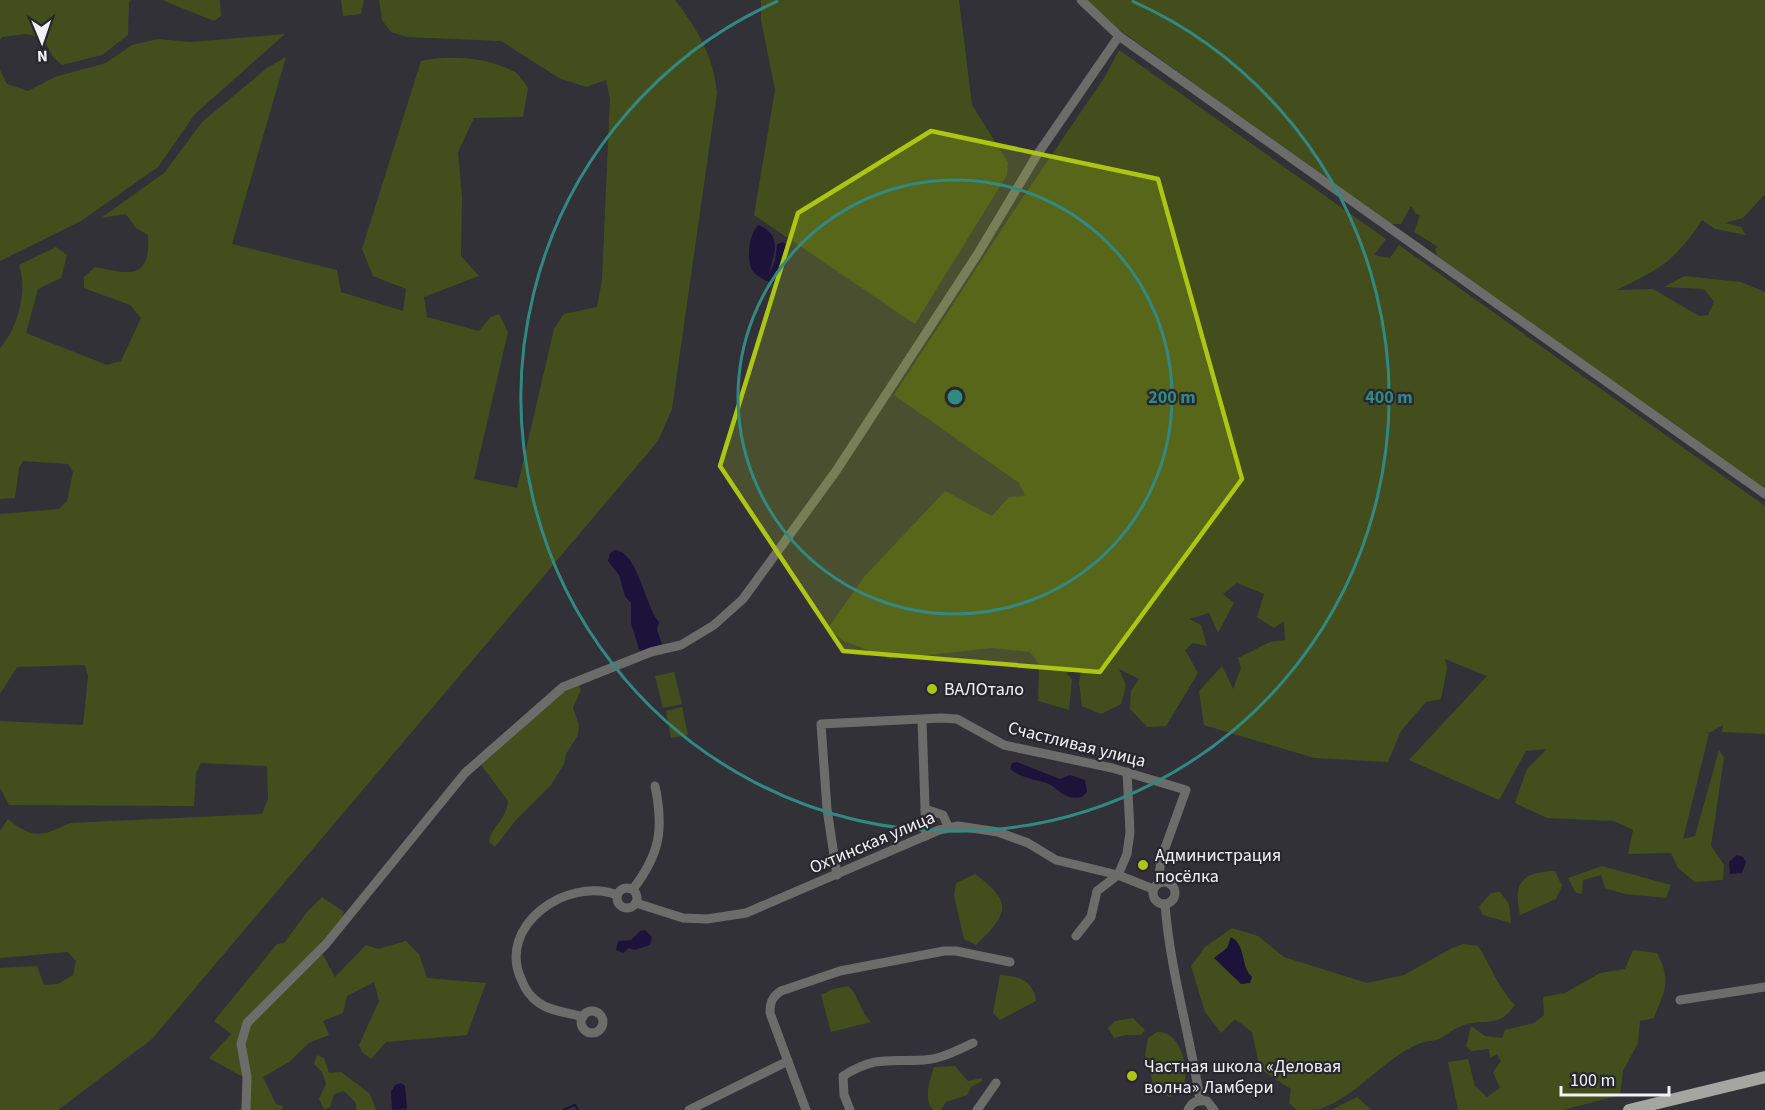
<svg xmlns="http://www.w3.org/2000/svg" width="1765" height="1110" font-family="'Source Sans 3',sans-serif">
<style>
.green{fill:#444e1c}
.water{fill:#1c133b}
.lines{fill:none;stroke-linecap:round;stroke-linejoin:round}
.stream{stroke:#1c133b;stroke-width:2}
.minor{stroke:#6c6d6a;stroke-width:9}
.major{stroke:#a5a6a0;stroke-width:12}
.marked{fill:#acc613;fill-opacity:0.2;stroke:#acc613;stroke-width:4.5;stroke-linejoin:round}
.ring{fill:none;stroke:#318982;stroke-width:3}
.poi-dot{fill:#acc613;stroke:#28272d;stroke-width:2}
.labels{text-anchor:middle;stroke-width:4.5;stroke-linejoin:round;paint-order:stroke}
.poi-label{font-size:18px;fill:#f2f2f6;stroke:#28272d;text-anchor:start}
.street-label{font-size:18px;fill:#f2f2f6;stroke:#28272d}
.centre{fill:#318982;stroke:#28272d;stroke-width:3}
.ring-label{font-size:18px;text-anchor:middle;font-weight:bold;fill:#318982;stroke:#28272d;stroke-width:4.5;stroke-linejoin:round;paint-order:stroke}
</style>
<rect width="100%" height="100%" fill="#323137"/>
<g class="green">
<path d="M0 0H131L129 3 128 35 102 55 62 65 53 57 43 38 26 34 2 37 0 40Z"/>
<path d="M162 0H220L221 16 214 21Z"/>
<path d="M341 0H364L361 14 343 16Z"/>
<path d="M379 0H675C697 28 714 57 717 93L672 409 658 441 152 1039 58 1110H0V968L37 966 44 985 58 984 73 975 76 961 68 952 0 958V831L8 819C33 840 43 836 70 823L262 814 268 799 267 766 201 763 196 773 194 806 9 805 0 788V721L83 725 88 676 85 665 17 667 0 694V514L59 509 67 501 73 472 68 464 23 461 19 468 15 498 0 499V348C18 328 28 290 19 265L56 247 67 255 61 278 38 289 26 333 107 365 121 361 141 318 130 305 84 288V277L95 267C129 274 151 281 148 235L136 228 126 214 101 218 164 173 202 122 267 68 286 57 232 244 337 270 341 292 403 311 406 289 373 276 362 249 421 61C450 55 485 57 513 71 519 74 524 82 528 88L523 117 474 118 458 152 462 197 461 256 479 276 424 297 427 317 479 331 491 317 499 314 508 332 474 479 517 488 554 329 564 314 597 307 602 280 610 99 606 80 586 87 559 78 501 41 407 37 391 32 382 20Z"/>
<path d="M761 0H959L972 105 1008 162 1007 175 915 324 754 215 775 90 761 20Z"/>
<path d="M1085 0H1765V194L1743 218 1725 223 1741 227 1746 235 1715 229 1702 220C1674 262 1661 268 1617 290L1653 289 1699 316 1708 315 1714 302 1704 289 1664 287 1685 276 1741 282 1765 292V491L1437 256 1435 249 1438 247 1414 232 1420 215 1416 214 1411 206 1401 224H1389L1106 20Z"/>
<path d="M285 34 195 114 158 167 81 221 0 261V70L7 84 28 91 55 77 106 63 132 45 158 39 191 42Z"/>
<path d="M1119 50 1386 239 1374 255 1390 258 1399 245 1765 506V734L1722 732 1723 725 1709 733 1705 731 1709 734 1683 839 1695 836 1719 750 1724 758 1711 846 1724 865 1723 880 1695 882 1678 868 1671 853 1628 854 1633 830 1614 821 1547 818 1515 803 1527 769 1547 749 1526 751 1499 800 1409 760 1487 676 1445 659 1447 668 1441 699 1426 702 1401 731 1388 762 1314 758 1204 725 1199 691 1222 666 1233 689 1241 668 1238 658 1270 642 1285 640 1284 621 1274 628 1257 617 1264 594 1237 583 1223 594 1234 603 1218 633 1209 613 1189 619 1201 625 1207 646 1193 643 1185 650 1198 673 1166 726 1147 727 1130 709 1131 691 1139 679 1119 669 1126 686 1121 704 1101 714 1082 706 1079 683 1081 669 1066 673 1072 679 1069 710 1038 701 1039 664 1030 652 993 648 890 659 842 640 828 628 864 577 945 491 992 516 1009 497 1025 496 1019 483 894 395 1013 212 1106 75Z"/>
<path d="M674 672 682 704 663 708 655 676Z"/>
<path d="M579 685 581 690 573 708 579 725 578 735 566 754 564 764 551 785 516 820 495 847 489 842C492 825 507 819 508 801L481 765 562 693Z"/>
<path d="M682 707 688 735 671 738 666 711Z"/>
<path d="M1602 866 1671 885 1666 898 1625 894 1605 888 1601 875 1583 880 1582 894 1576 893 1568 878Z"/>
<path d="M1555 871 1562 886 1556 899 1520 915C1513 883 1521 872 1555 871Z"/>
<path d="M975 874C1013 902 1009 913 976 945L964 939 954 896 956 883Z"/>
<path d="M1500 892 1509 904 1511 923 1483 915 1479 907 1491 893Z"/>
<path d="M322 897 344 912 342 918 318 946 335 977 366 945 378 949 406 941 419 954 427 978 486 983 467 1035 386 1042 371 1059 362 1052 359 1045 379 1001 374 982 347 996 343 1013 323 1021 329 1035 309 1043 289 1062 263 1077 276 1104 283 1106 281 1110H237L244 1107 243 1077 209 1058 231 1034 214 1021 277 944 284 943 307 912Z"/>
<path d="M1232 928 1258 936 1284 957 1367 983 1404 975 1452 948 1463 944 1478 946C1491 966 1498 988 1515 1005 1497 1031 1483 1016 1459 1027 1451 1030 1446 1036 1439 1039 1433 1041 1426 1041 1421 1043 1383 1058 1358 1096 1320 1109 1313 1110 1304 1110 1297 1110L1289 1103 1291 1089 1260 1069 1252 1032 1235 1019 1221 1033 1205 1012 1191 966 1205 947Z"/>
<path d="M1633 950 1657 953C1672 982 1665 989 1654 1018L1640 1021 1638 1043 1623 1071 1620 1095 1563 1110H1458L1448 1062 1468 1059 1475 1086 1487 1097 1500 1088 1493 1072 1501 1061 1497 1054 1490 1058 1489 1049 1471 1051 1466 1046 1471 1026 1485 1036 1502 1038 1505 1030 1534 1023 1544 1015 1543 997 1565 993 1600 973 1625 969Z"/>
<path d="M1000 975C1020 976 1033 981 1036 1001L1000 1020 993 1013Z"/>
<path d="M848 986C860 996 859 1011 871 1022L831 1032 821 995 833 989Z"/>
<path d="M1133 1018 1145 1030 1141 1035H1126L1114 1038 1108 1028 1115 1021Z"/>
<path d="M1157 1032C1181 1030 1190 1070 1183 1088L1170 1097 1155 1090 1145 1055 1148 1038Z"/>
<path d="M317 1055 324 1058 329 1073 341 1072 370 1094 376 1110H357L355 1102 344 1091 334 1094 330 1107 324 1109 319 1099 326 1084 322 1072 314 1064Z"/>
<path d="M955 1066 968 1081 982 1078V1081L971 1087 967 1095 946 1102 941 1110H933C923 1098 930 1081 934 1067Z"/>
<path d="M1357 1097 1371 1110H1331Z"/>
</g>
<g class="water">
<path d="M759 225C783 237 774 252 769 274L775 261 777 244 783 242 791 247 775 284C770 283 755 276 752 270 746 259 749 232 759 225Z"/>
<path d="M615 550C638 552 645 606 659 622L657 630 662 644 641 651 639 649 631 623V603L625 596 619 575 608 561 610 553Z"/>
<path d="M1017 762 1060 779 1070 775 1085 780 1087 792 1082 797C1061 801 1058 785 1043 782 1031 779 1020 777 1010 769L1012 763Z"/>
<path d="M1737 855 1743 857 1746 862 1742 873 1730 874 1729 862Z"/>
<path d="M645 930 652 937 650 945 634 950 629 948 623 953 616 950 618 941 631 940 640 931Z"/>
<path d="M1231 937C1247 946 1240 966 1252 977L1250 983 1241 984 1214 958 1227 948Z"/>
<path d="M401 1083 405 1086 407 1109 392 1110 391 1092 395 1085Z"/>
</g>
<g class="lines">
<path class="stream" d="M563 1110 575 1105 578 1110"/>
<g class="minor">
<path d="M1081 0 1119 36 1765 494"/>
<path d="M922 720 926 836"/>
<path d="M925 809 943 815 948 826"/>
<path d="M837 875 827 809 821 724 941 718 957 719 1004 745 1112 768 1186 790 1161 859 1159 876 1164 881"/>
<circle cx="1164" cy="893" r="11"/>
<circle cx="627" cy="898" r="10"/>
<path d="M633 889C660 854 664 829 655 786"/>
<path d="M636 903 683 918 707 919 746 913 939 830 958 826 998 832 1028 843 1056 860 1118 875 1153 889"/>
<path d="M1165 904C1170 971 1190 1034 1200 1100"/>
<path d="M1076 936 1091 917 1097 891 1118 875 1127 854 1130 832 1127 772"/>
<path d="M1680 1000 1765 987"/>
<circle cx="592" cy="1022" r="11"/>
<path d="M583 1017C568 1012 552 1012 539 1003 532 998 525 989 522 981 495 926 567 876 617 895"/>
<path d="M246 1108 247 1077 241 1044 247 1023 326 944 465 773 563 687 651 652 681 645 714 625 743 599 836 471 977 255 1037 155 1119 36"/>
<path d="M689 1110 788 1061"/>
<path d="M806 1110 770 1013C770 1002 772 997 781 991L840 971 944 951H956L1010 962"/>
<path d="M850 1110 844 1095 843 1076C877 1055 889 1062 924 1060 941 1059 958 1050 973 1043"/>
<path d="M977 1110 996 1083"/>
<path d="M1188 1110C1192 1101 1198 1100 1207 1101L1214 1110"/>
</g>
<path class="major" d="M1629 1110 1765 1077"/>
</g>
<path class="marked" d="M931 131 1158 179 1242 479 1100 672 843 651 720 466 798 213Z"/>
<g class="ring">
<circle cx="955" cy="397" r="217"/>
<path d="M1132 1A434 434 0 1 1 778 1"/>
</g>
<g class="poi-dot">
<circle cx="932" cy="689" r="6"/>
<circle cx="1143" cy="865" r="6"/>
<circle cx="1132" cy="1076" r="6"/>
</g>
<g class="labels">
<g class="poi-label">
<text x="944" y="695">ВАЛОтало</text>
<text x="1155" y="861">Администрация<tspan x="1155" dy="21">посёлка</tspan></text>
<text x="1144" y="1072">Частная школа «Деловая<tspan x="1144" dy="21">волна» Ламбери</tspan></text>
</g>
<g class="street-label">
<text transform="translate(1077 744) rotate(14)" y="6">Счастливая улица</text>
<text transform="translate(872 842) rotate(-23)" y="6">Охтинская улица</text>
</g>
</g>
<circle cx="955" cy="397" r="9" class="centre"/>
<g class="ring-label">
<text x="1172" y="403">200 m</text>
<text x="1389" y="403">400 m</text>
</g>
<g transform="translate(42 42) rotate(178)" stroke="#28272d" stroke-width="4.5" paint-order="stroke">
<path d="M0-4.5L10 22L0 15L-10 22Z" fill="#f2f2f6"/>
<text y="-9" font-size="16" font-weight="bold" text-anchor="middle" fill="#f2f2f6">N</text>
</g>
<path d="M1561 1086v9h108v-9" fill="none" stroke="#f2f2f6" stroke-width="3"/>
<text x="1570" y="1086" font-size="18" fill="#f2f2f6" stroke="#28272d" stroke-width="4.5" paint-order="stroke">100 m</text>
</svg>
